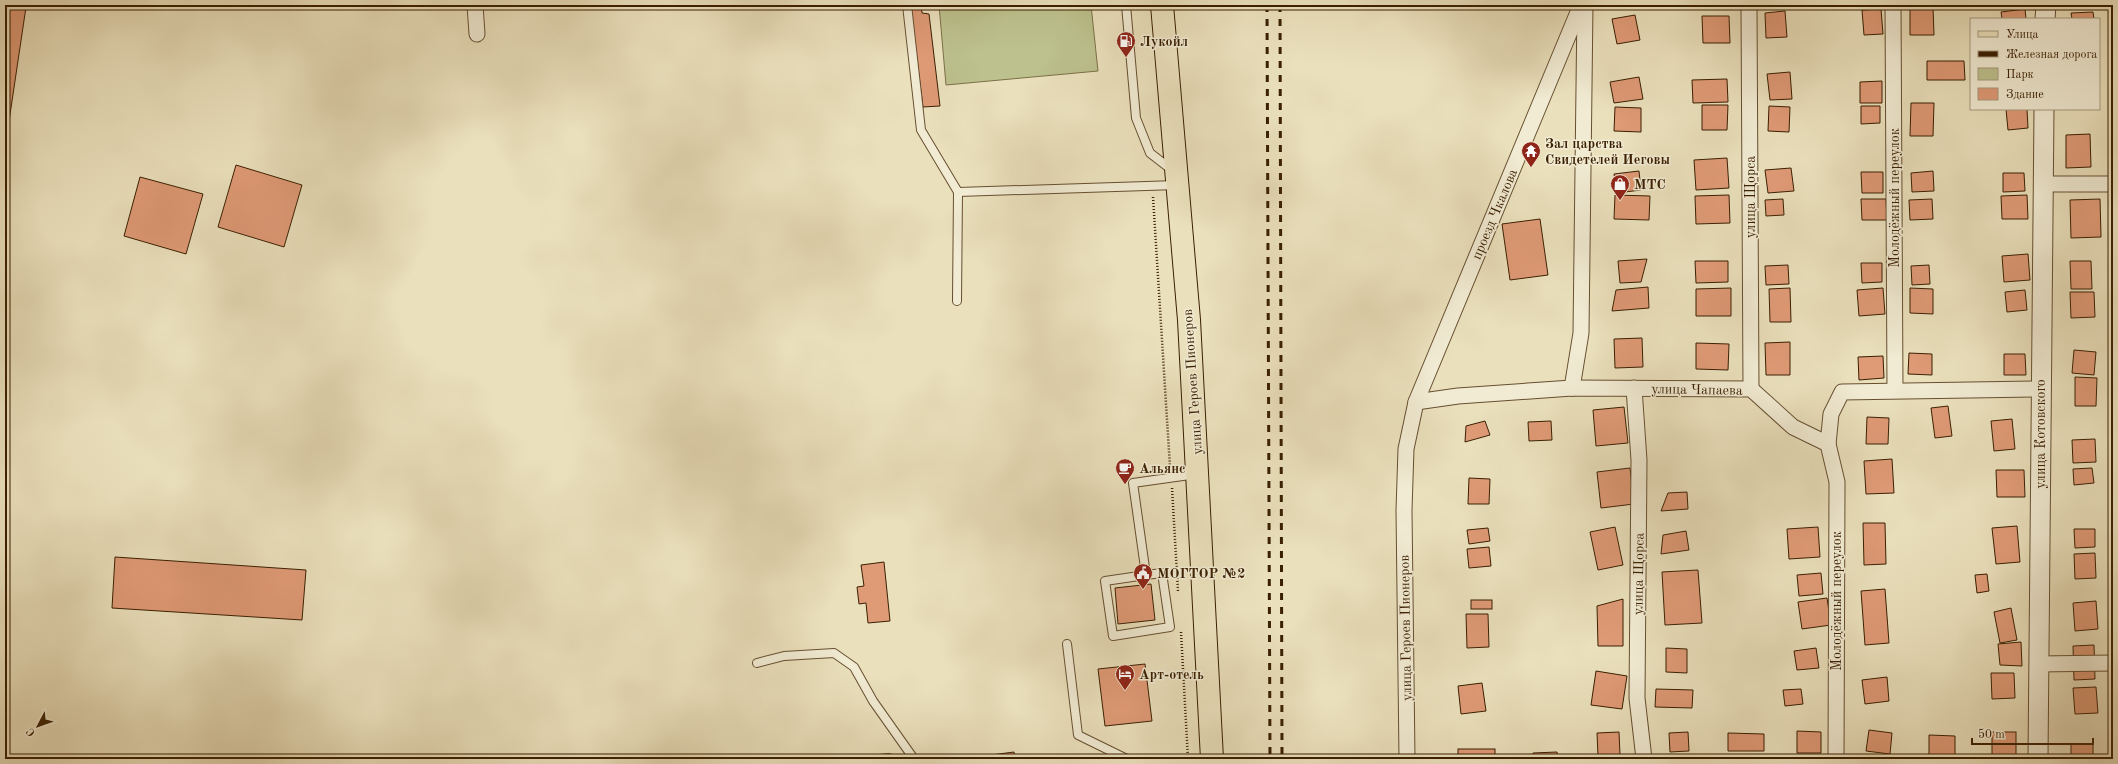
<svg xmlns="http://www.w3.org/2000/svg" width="2118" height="764" font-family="'Old Standard TT',serif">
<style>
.green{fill:#bcc18d;stroke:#7b7048}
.building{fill:#df9a76;stroke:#3a1f02}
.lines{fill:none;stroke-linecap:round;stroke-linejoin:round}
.service-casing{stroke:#664f30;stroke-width:10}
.minor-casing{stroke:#664f30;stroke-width:17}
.tertiary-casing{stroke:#664f30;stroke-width:21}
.primary-casing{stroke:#3a1f02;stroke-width:24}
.path{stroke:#3a1f02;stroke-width:2.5;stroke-dasharray:1 2;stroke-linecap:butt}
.service{stroke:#f1ebd3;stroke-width:8}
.minor{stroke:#f1ebd3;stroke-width:15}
.tertiary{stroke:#f1ebd3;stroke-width:19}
.primary{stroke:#eae0bc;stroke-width:22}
.rail{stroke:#3a1f02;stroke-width:3;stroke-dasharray:7 7;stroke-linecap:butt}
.labels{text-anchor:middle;stroke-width:3;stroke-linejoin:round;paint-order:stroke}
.poi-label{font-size:14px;font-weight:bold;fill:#3a1f02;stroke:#f1ebd3;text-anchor:start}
.street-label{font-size:14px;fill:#3a1f02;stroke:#f1ebd3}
</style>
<rect width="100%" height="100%" fill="#eae0bc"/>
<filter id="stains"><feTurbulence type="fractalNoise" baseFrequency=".005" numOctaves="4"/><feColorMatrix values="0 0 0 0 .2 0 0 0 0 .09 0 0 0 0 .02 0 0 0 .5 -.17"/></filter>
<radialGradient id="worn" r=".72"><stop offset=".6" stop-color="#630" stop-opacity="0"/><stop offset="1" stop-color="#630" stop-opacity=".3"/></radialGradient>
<path class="green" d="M939 5H1091L1098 71 946 85Z"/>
<g class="building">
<path d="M55 5H91L55 8Z"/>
<path d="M910 5H921L922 13 929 14 940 106 923 107Z"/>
<path d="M5 6 26 7 5 148Z"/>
<path d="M1933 7 1934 35H1910V8Z"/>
<path d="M1881 9 1883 34 1864 35 1862 10Z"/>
<path d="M2025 9 2026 19H2002L2001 12Z"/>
<path d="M1785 11 1787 37 1766 38 1765 13Z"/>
<path d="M2093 12 2094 19H2072L2071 13Z"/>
<path d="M1635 15 1640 40 1617 44 1612 19Z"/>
<path d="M1702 16H1729L1730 43H1703Z"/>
<path d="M1927 61H1964L1965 80H1927Z"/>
<path d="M1790 72 1792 99 1770 100 1767 74Z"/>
<path d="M1639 77 1643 99 1614 103 1610 82Z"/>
<path d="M1727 79 1728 102 1693 103 1692 80Z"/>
<path d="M1882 81V103H1860V82Z"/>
<path d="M1911 103H1934L1933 136H1910Z"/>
<path d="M1702 105H1728L1727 130H1702Z"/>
<path d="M1769 106 1790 107 1789 132 1768 131Z"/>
<path d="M1861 106H1880V123L1861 124Z"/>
<path d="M1615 107 1641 108V132L1614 131Z"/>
<path d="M2006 109H2027L2028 128 2008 130Z"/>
<path d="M2090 134 2091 167 2066 168V135Z"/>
<path d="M1727 158 1729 188 1696 190 1694 160Z"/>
<path d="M236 165 302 185 284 247 218 227Z"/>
<path d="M1791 168 1794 191 1768 193 1765 170Z"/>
<path d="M1639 171 1641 190 1617 193 1614 174Z"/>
<path d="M1933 171 1934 191 1912 192 1911 173Z"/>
<path d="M1861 172H1883V193H1862Z"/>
<path d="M2003 173H2024L2025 191 2003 192Z"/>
<path d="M140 177 203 194 186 254 124 236Z"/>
<path d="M1615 195 1650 196 1649 220 1614 219Z"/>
<path d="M1729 195 1730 223 1696 224 1695 196Z"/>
<path d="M2027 195 2028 219H2002L2001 196Z"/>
<path d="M1783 199 1784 215 1766 216 1765 200Z"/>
<path d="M1861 199H1886L1887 220H1862Z"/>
<path d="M1932 199 1933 219 1910 220 1909 200Z"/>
<path d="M2100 199 2101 237 2071 238 2070 200Z"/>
<path d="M1540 219 1548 275 1510 280 1502 224Z"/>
<path d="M2028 254 2030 280 2004 282 2002 256Z"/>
<path d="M1647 259 1641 282 1620 283 1618 261Z"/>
<path d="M1695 261H1728V282L1696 283Z"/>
<path d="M2070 261H2091L2092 289H2071Z"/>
<path d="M1861 263H1882V282L1862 283Z"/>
<path d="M1788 265 1789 284 1766 285 1765 266Z"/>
<path d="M1929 265 1930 284 1912 285 1911 266Z"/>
<path d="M1648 287 1649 308 1612 311 1616 290Z"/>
<path d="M1731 288V316H1696V289Z"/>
<path d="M1790 288 1791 322H1770L1769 289Z"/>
<path d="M1883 288 1885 314 1859 316 1857 290Z"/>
<path d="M1910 288 1933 289V314L1910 313Z"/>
<path d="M2025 290 2027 310 2007 312 2005 292Z"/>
<path d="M2070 292H2094L2095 317 2071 318Z"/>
<path d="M1642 338 1643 367 1615 368 1614 339Z"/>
<path d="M1790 342V375H1766L1765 343Z"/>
<path d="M1696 343 1729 344 1728 370 1696 369Z"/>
<path d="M2074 350 2096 352 2094 375 2072 373Z"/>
<path d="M1909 353 1932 354V375L1908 374Z"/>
<path d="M2004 354H2025L2026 375H2004Z"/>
<path d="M1883 356 1884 378 1859 380 1858 357Z"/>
<path d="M2075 377 2097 378 2096 406H2075Z"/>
<path d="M1948 406 1952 436 1935 438 1931 408Z"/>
<path d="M1624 407 1628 443 1596 446 1593 410Z"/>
<path d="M1867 417 1889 418 1888 444H1866Z"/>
<path d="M2012 419 2015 449 1994 451 1991 421Z"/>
<path d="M1485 421 1490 435 1465 442 1466 426Z"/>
<path d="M1551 421 1552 440 1529 441 1528 422Z"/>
<path d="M2095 439 2096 462 2073 463 2072 440Z"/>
<path d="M1892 459 1894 493 1866 494 1864 461Z"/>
<path d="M1630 468 1634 504 1601 508 1597 472Z"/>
<path d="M2092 468 2094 483 2074 485 2073 469Z"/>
<path d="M1996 470H2024L2025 497H1997Z"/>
<path d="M1469 478 1490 479 1489 504H1468Z"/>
<path d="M1687 492 1688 509 1661 511 1668 493Z"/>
<path d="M1863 523H1885L1886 564 1864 565Z"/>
<path d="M2017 526 2020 562 1996 564 1992 528Z"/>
<path d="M1615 527 1623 565 1598 570 1590 532Z"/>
<path d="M1818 527 1820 557 1789 559 1787 529Z"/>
<path d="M1488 528 1490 541 1469 544 1467 530Z"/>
<path d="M2074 529H2095V547L2075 548Z"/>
<path d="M1686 531 1689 550 1661 554 1663 535Z"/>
<path d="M1489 547 1491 566 1469 568 1467 549Z"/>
<path d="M2095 553 2096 578 2075 579 2074 554Z"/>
<path d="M115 557 306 570 302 620 112 608Z"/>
<path d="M884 562 890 621 868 623 866 603 859 604 857 587 864 586 861 565Z"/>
<path d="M1698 570 1702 623 1665 625 1662 572Z"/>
<path d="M1821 573 1823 594 1799 596 1797 575Z"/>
<path d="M1987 574 1989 591 1977 593 1975 575Z"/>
<path d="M1151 584 1155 620 1118 624 1115 588Z"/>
<path d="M1885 589 1889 643 1865 645 1861 591Z"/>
<path d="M1827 598 1831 625 1802 629 1798 602Z"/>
<path d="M1623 599V646H1598L1597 606Z"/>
<rect x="1471" y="600" width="21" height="9"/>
<path d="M2096 601 2098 629 2075 631 2073 603Z"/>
<path d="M2011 608 2017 640 2000 643 1994 612Z"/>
<path d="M1466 614H1488L1489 647 1467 648Z"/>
<path d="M2021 642 2022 666 2000 665 1998 644Z"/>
<path d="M2094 645 2095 679 2074 680 2073 646Z"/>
<path d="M1666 648 1687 649V673L1666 672Z"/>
<path d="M1816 648 1819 668 1797 670 1794 651Z"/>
<path d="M1145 664 1152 721 1105 726 1098 669Z"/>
<path d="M1596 671 1627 676 1622 709 1591 705Z"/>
<path d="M1991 673H2014L2015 698 1992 699Z"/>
<path d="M1887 677 1889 701 1865 704 1862 680Z"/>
<path d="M1482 683 1486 711 1461 714 1458 686Z"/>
<path d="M2096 687 2098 713 2075 714 2073 688Z"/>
<path d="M1656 689 1693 690 1692 708 1655 707Z"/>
<path d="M1801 689 1803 704 1785 706 1783 690Z"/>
<path d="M1869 730 1892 733 1890 754 1866 751Z"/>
<path d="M1797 731 1821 732V753H1797Z"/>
<path d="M1619 732 1620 755 1598 756 1597 733Z"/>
<path d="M1688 732 1689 751 1670 752 1669 733Z"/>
<rect x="1992" y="732" width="24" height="27"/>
<path d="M1728 733 1764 734V751H1728Z"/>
<path d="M1929 735 1955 736V759H1929Z"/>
<rect x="2071" y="744" width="22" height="15"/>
<rect x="1458" y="749" width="37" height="10"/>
<path d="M1014 752 1015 759H961Z"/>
<path d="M1557 752 1558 759H1533V753Z"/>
</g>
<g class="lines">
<g class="service-casing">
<g id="service">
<path d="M907 5 921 130 958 192 1177 185"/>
<path d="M1126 5 1136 118 1150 153 1172 170"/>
<path d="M957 301 958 192"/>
<path d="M1146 575 1105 581 1113 636 1170 627 1162 573 1146 575 1133 483 1197 474"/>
<path d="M1067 644 1078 735 1127 759"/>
<path d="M757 663 784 656 834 653 854 667 873 701 914 759"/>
<path d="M880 759 889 758"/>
</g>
</g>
<g class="minor-casing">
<g id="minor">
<path d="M475 5 477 34"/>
<path d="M1749 5 1751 389"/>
<path d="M1893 5 1895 390"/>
<path d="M2042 184H2113"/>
<path d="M1572 388 1581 333 1585 5"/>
<path d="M1634 388 1639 460 1637 698 1644 759"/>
<path d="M1416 402 1458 396 1572 388 1751 389 1793 427 1828 444 1831 414 1842 392 2040 389"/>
<path d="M1828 444 1837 482 1836 759"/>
<path d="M2038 664 2113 663"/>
<path d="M1407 759 1404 510 1406 449 1416 402 1581 5"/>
</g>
</g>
<g class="tertiary-casing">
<g id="tertiary">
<path d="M2045 19 2046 5"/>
<path d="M2038 759 2044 109"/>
</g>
</g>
<g class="primary-casing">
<path id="primary" d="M1162 5 1189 320 1212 759"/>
</g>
<g class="path">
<path d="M1153 197 1170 467"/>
<path d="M1172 488 1178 591"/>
<path d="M1181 632 1188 759"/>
</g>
<use href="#service" class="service"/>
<use href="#minor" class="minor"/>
<use href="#tertiary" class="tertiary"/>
<use href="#primary" class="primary"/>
<g class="rail">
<path d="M1267 5 1270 759"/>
<path d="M1280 5 1282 759"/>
</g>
</g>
<defs>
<g id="fuel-pin" transform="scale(1)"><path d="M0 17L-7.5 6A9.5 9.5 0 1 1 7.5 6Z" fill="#8f2418" stroke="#f1ebd3"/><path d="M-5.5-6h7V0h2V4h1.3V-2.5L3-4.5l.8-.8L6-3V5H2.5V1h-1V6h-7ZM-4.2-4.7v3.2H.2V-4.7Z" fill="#fff"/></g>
<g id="temple-pin" transform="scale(1)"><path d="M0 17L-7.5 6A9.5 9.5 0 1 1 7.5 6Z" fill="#8f2418" stroke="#f1ebd3"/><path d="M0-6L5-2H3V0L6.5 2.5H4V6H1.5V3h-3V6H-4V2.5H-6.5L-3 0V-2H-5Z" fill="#fff"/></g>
<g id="shop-pin" transform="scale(1)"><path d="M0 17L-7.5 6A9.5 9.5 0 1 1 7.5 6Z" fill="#8f2418" stroke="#f1ebd3"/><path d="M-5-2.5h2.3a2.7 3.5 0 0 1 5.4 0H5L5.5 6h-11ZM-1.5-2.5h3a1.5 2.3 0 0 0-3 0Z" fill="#fff"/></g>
<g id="cafe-pin" transform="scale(1)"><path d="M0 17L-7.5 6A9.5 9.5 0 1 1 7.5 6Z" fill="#8f2418" stroke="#f1ebd3"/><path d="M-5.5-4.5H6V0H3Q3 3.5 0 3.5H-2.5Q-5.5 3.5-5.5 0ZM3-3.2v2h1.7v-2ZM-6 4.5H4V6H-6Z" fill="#fff"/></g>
<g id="civic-pin" transform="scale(1)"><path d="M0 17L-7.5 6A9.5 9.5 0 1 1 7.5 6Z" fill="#8f2418" stroke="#f1ebd3"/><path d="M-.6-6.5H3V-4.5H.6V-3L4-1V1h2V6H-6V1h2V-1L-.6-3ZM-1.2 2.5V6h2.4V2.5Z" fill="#fff"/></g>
<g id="hotel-pin" transform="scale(1)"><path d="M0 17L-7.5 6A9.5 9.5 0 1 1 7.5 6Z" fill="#8f2418" stroke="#f1ebd3"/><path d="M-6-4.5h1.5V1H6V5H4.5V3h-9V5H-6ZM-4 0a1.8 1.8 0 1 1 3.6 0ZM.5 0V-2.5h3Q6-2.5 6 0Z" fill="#fff"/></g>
</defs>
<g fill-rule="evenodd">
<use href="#fuel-pin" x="1126" y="41"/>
<use href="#temple-pin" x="1531" y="151"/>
<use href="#shop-pin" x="1620" y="184"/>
<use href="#cafe-pin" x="1125" y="468"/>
<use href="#civic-pin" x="1143" y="573"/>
<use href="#hotel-pin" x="1125" y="674"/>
</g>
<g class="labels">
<g class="poi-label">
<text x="1140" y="46">Лукойл</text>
<text x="1545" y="148">Зал царства<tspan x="1545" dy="16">Свидетелей Иеговы</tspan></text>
<text x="1634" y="189">МТС</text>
<text x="1139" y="473">Альянс</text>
<text x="1157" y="578">МОГТОР №2</text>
<text x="1139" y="679">Арт-отель</text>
</g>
<g class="street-label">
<text transform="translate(1750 197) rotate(-90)" y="5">улица Щорса</text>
<text transform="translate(1894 198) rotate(-90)" y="5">Молодёжный переулок</text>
<text transform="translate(1494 214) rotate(-67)" y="5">проезд Чкалова</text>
<text transform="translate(1192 382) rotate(-94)" y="5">улица Героев Пионеров</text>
<text transform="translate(1697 389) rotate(1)" y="5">улица Чапаева</text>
<text transform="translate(2040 434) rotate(-90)" y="5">улица Котовского</text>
<text transform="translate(1638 574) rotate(-89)" y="5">улица Щорса</text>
<text transform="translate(1836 601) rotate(-90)" y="5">Молодёжный переулок</text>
<text transform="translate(1405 628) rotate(-91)" y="5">улица Героев Пионеров</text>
</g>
</g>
<rect width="2118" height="764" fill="none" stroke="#eae0bc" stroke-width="20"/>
<rect x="6" y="6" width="2106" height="752" fill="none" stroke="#3a1f02" stroke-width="2"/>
<rect x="10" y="10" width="2098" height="744" fill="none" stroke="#3a1f02"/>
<rect x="1970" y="18" width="130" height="92" fill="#f1ebd3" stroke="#a8997f"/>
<rect x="1978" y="31" width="20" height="6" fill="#eae0bc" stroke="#a8997f"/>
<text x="2006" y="38" font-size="12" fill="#3a1f02">Улица</text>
<rect x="1978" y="51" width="20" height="6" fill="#3a1f02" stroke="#a8997f"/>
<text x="2006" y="58" font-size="12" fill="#3a1f02">Железная дорога</text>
<rect x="1978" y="68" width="20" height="12" fill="#bcc18d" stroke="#a8997f"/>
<text x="2006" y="78" font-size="12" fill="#3a1f02">Парк</text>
<rect x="1978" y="88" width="20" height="12" fill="#df9a76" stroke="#a8997f"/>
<text x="2006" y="98" font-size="12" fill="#3a1f02">Здание</text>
<g transform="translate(38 726) rotate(229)" stroke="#f1ebd3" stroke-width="3" paint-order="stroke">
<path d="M0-3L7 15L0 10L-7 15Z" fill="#3a1f02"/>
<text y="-6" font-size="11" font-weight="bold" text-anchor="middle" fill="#3a1f02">С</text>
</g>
<path d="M1972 738v6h121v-6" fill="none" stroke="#3a1f02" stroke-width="2"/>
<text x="1978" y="738" font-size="12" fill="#3a1f02" stroke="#f1ebd3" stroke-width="3" paint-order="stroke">50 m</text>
<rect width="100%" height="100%" filter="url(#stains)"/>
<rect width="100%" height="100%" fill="url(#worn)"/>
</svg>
